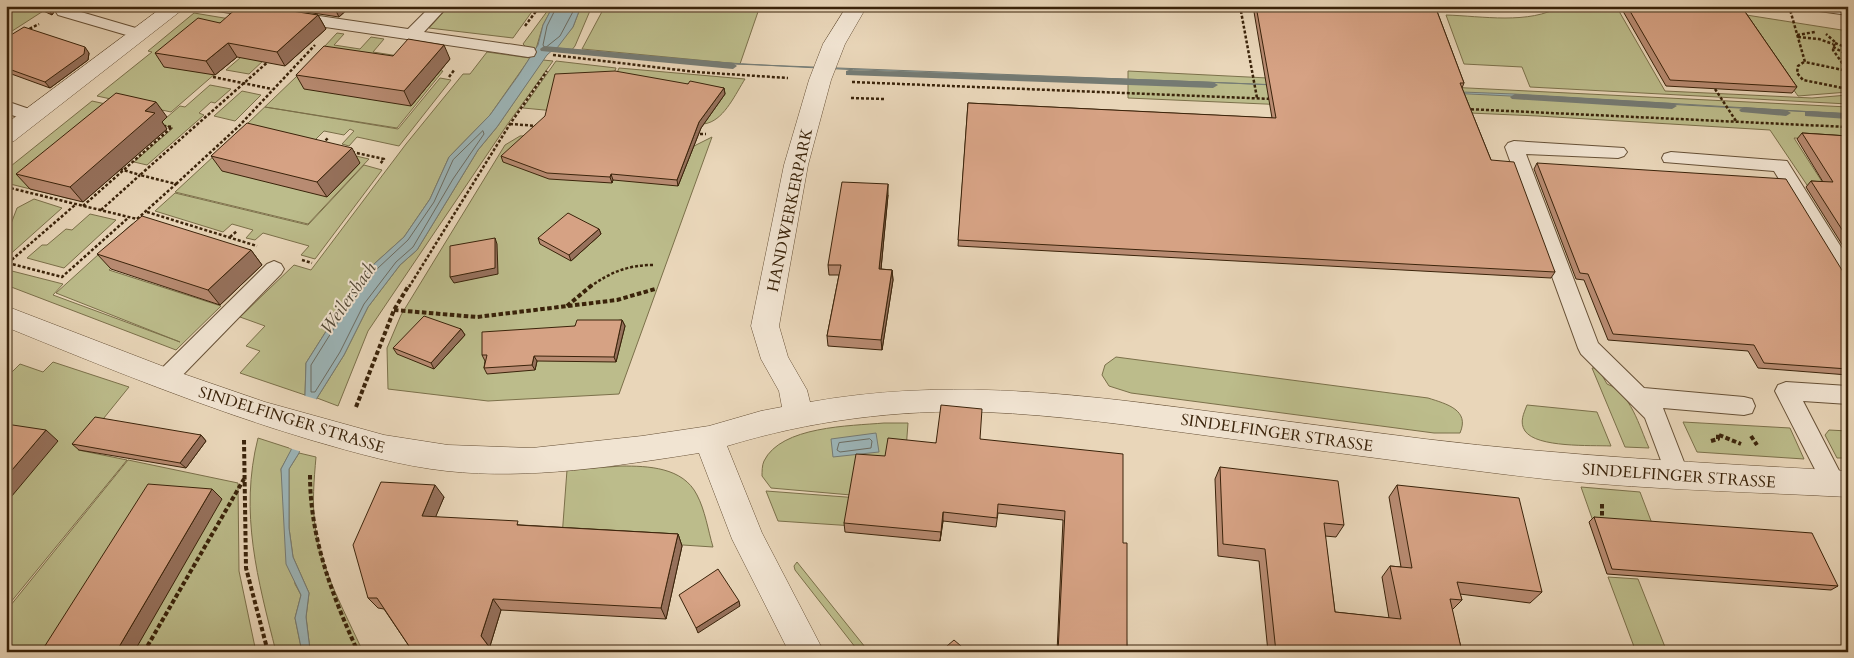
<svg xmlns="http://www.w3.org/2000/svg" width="1854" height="658" font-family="Cardo,serif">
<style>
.green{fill:#bcbc8b;stroke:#7b704a}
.water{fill:#9cb6ba;stroke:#757b74}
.pier{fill:#e9d6b9}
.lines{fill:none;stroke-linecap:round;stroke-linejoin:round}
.shore{stroke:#6b6c62;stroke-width:1}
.stream{fill:#757b74;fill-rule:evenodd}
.service-casing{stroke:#665036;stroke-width:2}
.minor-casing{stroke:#665036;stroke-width:1}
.path-far1{stroke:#3a230a;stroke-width:2.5;stroke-dasharray:3 2;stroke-linecap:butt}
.path{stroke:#3a230a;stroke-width:4;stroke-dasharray:4.5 2.5;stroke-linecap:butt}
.service{fill:#f1e4d2;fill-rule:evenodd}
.minor{fill:#f1e4d2;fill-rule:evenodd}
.wall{fill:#b88b72;stroke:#3a230a}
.shaded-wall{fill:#96715c;stroke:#3a230a}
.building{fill:#d6a284;stroke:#3a230a}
.labels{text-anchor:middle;stroke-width:4;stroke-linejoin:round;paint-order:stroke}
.street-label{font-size:16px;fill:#3a230a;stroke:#f1e4d2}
.water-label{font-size:18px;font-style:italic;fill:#524836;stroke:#f1e4d2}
</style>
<rect width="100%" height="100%" fill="#e9d6b9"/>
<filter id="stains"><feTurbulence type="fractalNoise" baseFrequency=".004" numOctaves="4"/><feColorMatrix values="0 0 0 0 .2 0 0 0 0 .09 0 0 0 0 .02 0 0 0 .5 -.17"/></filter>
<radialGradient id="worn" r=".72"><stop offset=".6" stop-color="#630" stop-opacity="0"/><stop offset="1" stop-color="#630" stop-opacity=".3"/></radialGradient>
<g class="green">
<path d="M6 6H51L6 35Z"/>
<path d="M449 6H536L513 38 429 28Z"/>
<path d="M551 6H553L543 25 536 49 526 47 523 44Z"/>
<path d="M581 6H592L575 46 571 51 555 48 573 27Z"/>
<path d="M605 6H760L740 64 582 49Z"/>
<path d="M1561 6H1616L1665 91 1812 98 1848 95V104L1530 87 1522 67 1464 64 1446 15C1482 16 1529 25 1561 6Z"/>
<path d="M194 13 296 30 249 74 226 70 262 39 261 34 171 112 97 96 152 52 148 51Z"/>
<path d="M1740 14 1848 31V92L1798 96Z"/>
<path d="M337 33 344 34 334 45 360 49 371 37 384 39 373 52 405 57 407 59 324 47Z"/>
<path d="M487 52 530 58 490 115 449 157 430 199 404 237 374 264 337 314 306 363 305 395 240 373 260 351 246 346 265 326 240 317 294 265 311 270 406 144 463 74H470Z"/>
<path d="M321 53 443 71 397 128 265 107 398 129 440 78 451 80 399 146 357 137 349 146 342 144 354 131 350 129 344 135 324 131 315 140 247 124Z"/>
<path d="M543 60 553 61 507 125 368 331 338 406 317 398 344 355 368 307 400 265 417 250 478 150 497 127Z"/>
<path d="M556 61 616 68 598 115 523 108Z"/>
<path d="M619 68 745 79C736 93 725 118 708 123 684 131 627 118 600 115Z"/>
<path d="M1128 71 1848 107V141L1794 138 1848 222V246L1770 130 1538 116 1128 98Z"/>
<path d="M210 85 231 89 215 103 211 102 199 113 204 115 147 165 134 162 173 128 159 124 180 106 185 107Z"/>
<path d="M242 91 261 95 235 121 214 116Z"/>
<path d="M92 101 165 117 71 199 6 183V170Z"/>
<path d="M242 130 369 159 308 224 175 192Z"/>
<path d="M545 135 692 147 712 137 619 394 488 401 388 389 387 348 401 315 505 145 520 136Z"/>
<path d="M364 165 382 170 315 259 301 255 309 246 263 233 255 240 246 238 253 230 232 224 223 232 155 211 175 193 308 225Z"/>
<path d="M34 199 62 208 6 258V237L17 208Z"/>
<path d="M90 214 116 220 64 268 27 258 42 245H47L66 229 72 230Z"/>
<path d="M132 224 154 231 109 270 221 306 176 350 6 285V271L8 270 63 284 53 295 180 342 56 293Z"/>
<path d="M1116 357 1428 398C1447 404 1470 410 1460 433H1434L1131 393 1109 386 1102 375 1105 365Z"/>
<path d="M53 362 129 387 78 450 127 460 6 608V378L20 364 43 372Z"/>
<path d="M1592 368H1598L1607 384C1631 393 1639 426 1649 448L1625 447Z"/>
<path d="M1527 405 1597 412 1611 446C1591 445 1537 448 1525 431 1519 422 1524 413 1527 405Z"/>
<path d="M1683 422 1790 428 1804 459 1697 452Z"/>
<path d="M884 423H908L906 450 851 495 771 488 762 476C762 472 762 465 764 461 781 426 850 426 884 423Z"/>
<path d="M1829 430 1848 431V458H1837L1825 435Z"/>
<path d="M258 438 292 449 281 469 295 584 301 595 295 618 302 652H276C258 580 239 513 258 438Z"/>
<path d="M299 453 316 457C314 480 312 503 315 526 321 570 345 612 363 652L310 650 306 617 309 593 293 557 289 528V469Z"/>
<path d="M128 460 238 483 239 571 256 652H6V611Z"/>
<path d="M621 466C648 466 683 467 697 495 705 510 708 530 713 547L562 537 567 470Z"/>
<path d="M1581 487 1640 492 1653 526 1593 521Z"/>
<path d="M766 491 859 498 854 526 778 521Z"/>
<path d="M797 562 869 652H859L795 570 794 566Z"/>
<path d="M1608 577 1638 579 1667 652H1636Z"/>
</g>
<g class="water">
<path d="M553 6H581L573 27 557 48 734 64 1514 94 1848 114C1616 101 1384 89 1152 80 953 73 754 70 555 48L547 55 497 127 478 150 417 250 400 265 368 307 344 355 317 398 299 453 289 469V528L293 557 309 593 306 617 310 650 312 652H302L295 618 301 595 286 564 281 469 291 450 305 395 306 363 337 314 374 264 404 237 430 199 449 157 490 115 518 76 538 45 543 25Z"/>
<path d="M876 433 879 452 833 457 831 439Z"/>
</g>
<path class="pier" d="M302 395 319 400 302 452 289 448Z"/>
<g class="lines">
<g class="shore">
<path d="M557 6 547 26 543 45 545 48 560 36 576 6"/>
<path d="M483 131 484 134 453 179 413 247 396 262 364 304 340 352 315 392H311V365L341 317 378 268 408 240 434 202 453 160Z"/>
<path d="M870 439 872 441 871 448 840 452 837 450 839 443Z"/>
</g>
<g class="stream">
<path d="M544 46 733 63 737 66 733 69 541 51 540 49Z"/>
<path d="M849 70 1213 82 1218 85 1213 88 846 75V71Z"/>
<path d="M1515 94 1672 103 1677 106 1672 109 1512 99 1510 97Z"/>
<path d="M1744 107 1786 110 1791 113 1786 116 1741 112 1739 110Z"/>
<path d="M1808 111 1848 113V119L1805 116V112Z"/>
</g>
<g class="service-casing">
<g id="service">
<path d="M209 6H251L408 29 431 6H448L424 32 528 47 534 48 536 52 534 56 528 57 217 11Z"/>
<path d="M1811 6H1848V15L1819 11Z"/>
<path d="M64 7 146 31 148 34 140 39 58 15 56 12 58 9Z"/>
<path d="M6 101 38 112 41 116 38 120 32 122 6 113Z"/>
<path d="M1514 141 1624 148 1627 152 1624 156 1618 158 1526 154 1598 343 1644 388 1744 397 1752 399 1755 406 1752 413 1744 415 1663 408 1689 475 1685 482 1677 485 1669 482 1645 418 1581 354 1578 348 1505 147 1508 143Z"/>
<path d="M1671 152 1787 161 1848 258V282L1841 280 1774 171 1664 162 1662 158 1664 154Z"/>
<path d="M274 261 281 264 284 269 281 274 173 385 165 388 157 385 154 379 157 373 267 264Z"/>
<path d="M1786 382 1848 386V404L1803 401 1846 484 1842 491 1834 494 1826 491 1775 391 1778 385Z"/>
</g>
</g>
<g class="minor-casing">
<g id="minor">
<path d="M164 6H187L14 141 6 144V124Z"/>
<path d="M847 6H867L845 44 831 80 808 165 779 326 788 357 807 390 810 402C940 379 1061 392 1191 409 1269 419 1347 429 1425 439 1565 456 1706 463 1848 471V497C1733 491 1617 489 1502 474 1405 462 1307 449 1210 436 1135 426 1060 415 984 412 899 409 808 421 727 446L762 533 824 652H789L732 539 699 453C616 466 531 480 447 471 401 466 356 453 311 440 207 409 107 368 6 327V306L175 371 265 402 384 435 448 445 532 448 642 436 709 426 761 411 782 407 779 391 761 359 751 326 784 165 809 80 823 44Z"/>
</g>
</g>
<g class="path-far1">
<path d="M1240 6 1257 98"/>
<path d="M1789 6 1805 62 1843 70 1845 67 1833 50 1835 42 1826 34"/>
<path d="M525 26 540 6"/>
<path d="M25 31 39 24"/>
<path d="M1797 35 1815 32"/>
<path d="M1798 37 1819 39 1833 44"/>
<path d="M1835 43 1848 48"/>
<path d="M1833 47 1848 55"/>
<path d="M553 55 696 72 788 78"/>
<path d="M1804 62 1798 66 1797 73 1803 80 1848 89"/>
<path d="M213 77 272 89"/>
<path d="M449 77 455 69"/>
<path d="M852 82 1273 99"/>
<path d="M1715 89 1736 121"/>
<path d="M851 98 884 99"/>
<path d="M1466 109 1848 127"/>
<path d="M510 124 537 126"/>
<path d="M695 134H706"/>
<path d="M322 144 329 137"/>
<path d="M352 152 384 159 380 164"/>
<path d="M120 169 140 175"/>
<path d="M176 184 239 126 315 45"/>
<path d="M6 187 137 219 176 184 140 175 270 60"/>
<path d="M83 206 172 127 165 126"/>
<path d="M101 210 140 175"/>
<path d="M147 212 257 246"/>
<path d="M230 237 237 231"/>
<path d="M302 260 312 263"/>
<path d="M8 263 62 277 128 218"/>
<path d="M8 263 75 205"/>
<path d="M409 287 510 124 547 71"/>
<path d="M590 287C610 272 629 265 653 265"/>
</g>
<g class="path">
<path d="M567 306 592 285"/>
<path d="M394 310 477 317 617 300 655 289"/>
<path d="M356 407 394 310 409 285"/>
<path d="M1719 435 1741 444"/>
<path d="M1751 436 1757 445"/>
<path d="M244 440 246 568 268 652"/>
<path d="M1711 441 1718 439V433"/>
<path d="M310 475C310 538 332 595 358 652"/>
<path d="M1602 504V520"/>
<path d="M144 652 244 479"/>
</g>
<use href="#service" class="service"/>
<use href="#minor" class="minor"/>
</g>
<g class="wall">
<path d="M33 6H68L57 7 52 15Z"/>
<path d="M266 6H351L339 17Z"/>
<path d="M1253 6H1435L1464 83 1462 88 1491 160 1555 272 1551 278 958 246 968 103 1272 118Z"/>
<path d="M1620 6H1741L1797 87 1792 93 1666 86Z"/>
<path d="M318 15 326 29 285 66 237 57 215 75 164 67 155 53 220 23Z"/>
<path d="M6 38 89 53 88 60 50 88 6 72Z"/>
<path d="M393 56 450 59 411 106 304 89 296 75Z"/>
<path d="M688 84 724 88 725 94 701 128 678 186 613 180 612 183 549 179 503 162 501 156Z"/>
<path d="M167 117 162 122 167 129 83 202 30 189 16 174Z"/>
<path d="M1802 133 1848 136V254L1806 187 1811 181 1823 182 1797 139Z"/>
<path d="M211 156 360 163 327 197 222 171Z"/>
<path d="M1537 163 1848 276V375L1758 368 1748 351 1608 340 1584 280 1576 279 1534 169Z"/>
<path d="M888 195 881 269 892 270 893 280 882 350 828 346 827 336 839 275H829L828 265Z"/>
<path d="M599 229 601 234 571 261 540 244 538 238Z"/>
<path d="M251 250 262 265 220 305 111 269 97 254Z"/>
<path d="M622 320 625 326 616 362 537 361 535 370 487 374 484 368 485 361 482 355 575 326Z"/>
<path d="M461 329 465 335 434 369 397 354 393 348Z"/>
<path d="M201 435 206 441 186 468 79 450 72 444Z"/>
<path d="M980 439 1123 543 1127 652H1057L1063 520 998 513 996 527 943 521 940 541 845 532 844 523 885 456 936 443Z"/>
<path d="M1220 467 1344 525 1336 537 1325 536 1335 612 1389 618 1382 577 1390 566 1401 567 1389 497 1397 485 1542 592 1530 603 1460 594 1462 600 1452 610 1462 652H1268L1259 561 1218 556 1215 479Z"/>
<path d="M444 497 435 517 521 525 678 534 682 546 666 619 501 610 490 646 494 652H413L384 609 378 608 368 598Z"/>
<path d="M1594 517 1838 586 1831 590 1607 574 1589 522Z"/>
</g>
<g class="shaded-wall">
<path d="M46 6H57V7L52 15Z"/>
<path d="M335 6H351L339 17 334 7Z"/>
<path d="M318 15 326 29 285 66 277 52Z"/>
<path d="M228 43 237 57 215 75 206 61Z"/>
<path d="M444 45 450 59 411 106 404 91Z"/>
<path d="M85 47 89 53 88 60 50 88 45 82Z"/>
<path d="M724 88 725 94 701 128 678 186 677 180 699 122Z"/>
<path d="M156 102 167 117 162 122 167 129 83 202 70 187 145 111Z"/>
<path d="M352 148 360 163 327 197 317 182Z"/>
<path d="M611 174 613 180 612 183 610 177Z"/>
<path d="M888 184V195L880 279 879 269Z"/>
<path d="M599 229 601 234 571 261 569 255Z"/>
<path d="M495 238 497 244 498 274 454 283 450 277Z"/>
<path d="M251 250 262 265 220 305 208 290Z"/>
<path d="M892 270 893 280 882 350 881 340Z"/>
<path d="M622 320 625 326 616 362 614 357Z"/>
<path d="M461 329 465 335 434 369 431 363Z"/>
<path d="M534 356 537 361 535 370 532 365Z"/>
<path d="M46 430 58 441 6 503V477Z"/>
<path d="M201 435 206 441 186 468 180 463Z"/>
<path d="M435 485 444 497 431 528 422 516Z"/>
<path d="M212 489 222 499 134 652H116Z"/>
<path d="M943 512V521L940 541 941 532Z"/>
<path d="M678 534 682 546 666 619 661 608Z"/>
<path d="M493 599 501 610 490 646 494 652H493L481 636Z"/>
<path d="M739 601 740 606 698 633 696 628Z"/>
</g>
<g class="building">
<path d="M239 6H259L318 15 277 52 228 43 206 61 155 53 198 18 220 23Z"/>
<path d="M1256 6H1435L1464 83H1460L1491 160 1514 162 1555 272 958 240 968 103 1276 118Z"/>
<path d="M1627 6H1741L1797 87 1670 80Z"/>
<path d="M24 27 85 47 84 54 45 82 6 68V38Z"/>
<path d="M408 39 444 45 404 91 296 75 324 46 393 56Z"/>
<path d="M615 71 688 84 690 81 724 88 699 122 677 180 611 174 610 177 547 173 501 156 545 116 555 74Z"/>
<path d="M116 93 156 102 145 111 155 113 70 187 16 174Z"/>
<path d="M247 123 352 148 317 182 211 156Z"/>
<path d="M1802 133 1848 136V239L1811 181 1833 182Z"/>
<path d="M1537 163 1786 179 1845 275 1848 276V369L1764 363 1754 345 1613 334 1588 274 1580 273Z"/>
<path d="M842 182 888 184 879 269 892 270 881 340 827 336 841 265H828Z"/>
<path d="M568 213 599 229 569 255 538 238Z"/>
<path d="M142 216 251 250 208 290 97 254Z"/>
<path d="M495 238V268L450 277V246Z"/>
<path d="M424 316 461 329 431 363 393 348Z"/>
<path d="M577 320H622L614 357 534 356 532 365 484 368 487 355H482V332L575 326Z"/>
<path d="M941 405 982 409 980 439 1123 454V543H1127V652H1058L1065 511 998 504 997 518 943 512 941 532 844 523 856 454 885 456 888 438 936 443Z"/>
<path d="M95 417 201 435 180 463 72 444Z"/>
<path d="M6 424 46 430 6 477Z"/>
<path d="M1220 467 1338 481 1344 525 1324 523 1335 612 1401 619 1390 566 1412 568 1397 485 1519 498 1542 592 1457 582 1462 600 1450 599 1462 652H1276L1265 549 1223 544Z"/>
<path d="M381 482 435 485 422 516 518 521 517 525 678 534 661 608 493 599 481 636 493 652H413L377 598H368L353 545Z"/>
<path d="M148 484 212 489 116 652H41Z"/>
<path d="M1594 517 1812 533 1838 586 1612 569Z"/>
<path d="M718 569 739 601 696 628 679 595Z"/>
<path d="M954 640 968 652H940Z"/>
</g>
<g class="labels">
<g class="street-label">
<text transform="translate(789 210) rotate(-78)" y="6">HANDWERKERPARK</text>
<text transform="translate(292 419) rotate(17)" y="6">SINDELFINGER STRASSE</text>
<text transform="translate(1277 432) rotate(8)" y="6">SINDELFINGER STRASSE</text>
<text transform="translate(1679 475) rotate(4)" y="6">SINDELFINGER STRASSE</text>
</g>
<g class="water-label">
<text transform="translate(348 298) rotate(-55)" y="6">Weilersbach</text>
</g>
</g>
<rect width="1854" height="658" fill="none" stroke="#e9d6b9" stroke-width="25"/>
<rect x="8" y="8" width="1839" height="643" fill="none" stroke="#3a230a" stroke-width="2.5"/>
<rect x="12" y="12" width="1829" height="633" fill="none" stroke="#3a230a"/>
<rect width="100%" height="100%" filter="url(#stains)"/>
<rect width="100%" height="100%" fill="url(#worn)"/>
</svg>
